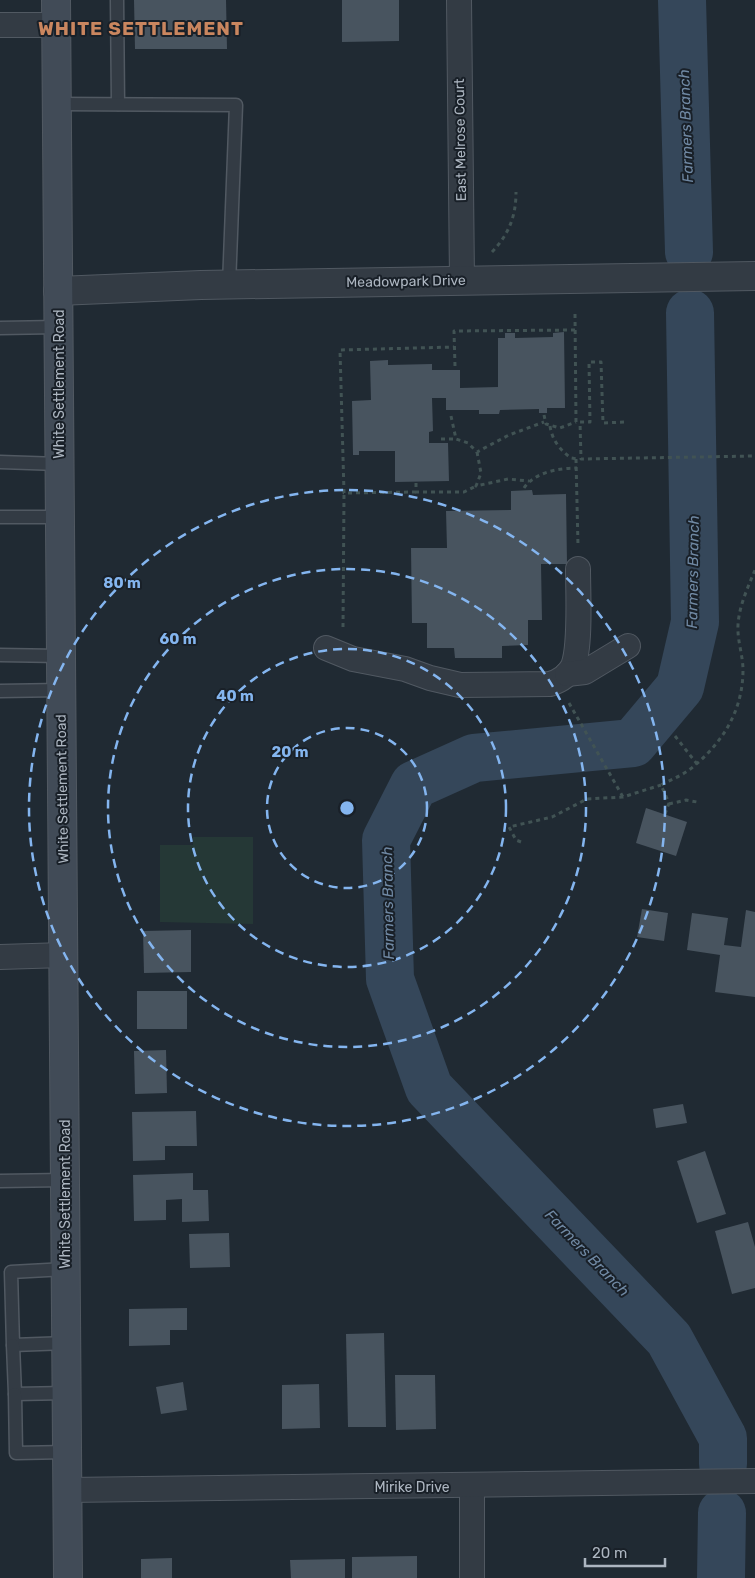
<svg xmlns="http://www.w3.org/2000/svg" width="755" height="1578" font-family="Rubik,sans-serif">
<style>
.green{fill:#253836}
.lines{fill:none;stroke-linecap:round;stroke-linejoin:round}
.river{stroke:#35475a;stroke-width:48}
.building{fill:#48545f}
.service-casing{stroke:#515962;stroke-width:15}
.minor-casing{stroke:#515962;stroke-width:26}
.tertiary-casing{stroke:#515962;stroke-width:30}
.secondary-casing{stroke:#515962;stroke-width:30}
.path{stroke:#415354;stroke-width:3;stroke-dasharray:4 4;stroke-linecap:butt}
.service{stroke:#333b44;stroke-width:12}
.minor{stroke:#333b44;stroke-width:24}
.tertiary{stroke:#333b44;stroke-width:28}
.secondary{stroke:#414b57;stroke-width:28}
.ring{fill:none;stroke:#84b5ef;stroke-width:2.5;stroke-dasharray:9 6}
.labels{text-anchor:middle;stroke-width:4;stroke-linejoin:round;paint-order:stroke}
.street-label{font-size:14px;fill:#adb6c1;stroke:#192028}
.water-label{font-size:15px;font-style:italic;fill:#7089a4;stroke:#192028}
.district-label{font-size:19px;font-weight:bold;letter-spacing:1px;fill:#ca865f;stroke:#192028}
.centre{fill:#84b5ef;stroke:#192028;stroke-width:2.5}
.ring-label{font-size:15px;text-anchor:middle;font-weight:bold;fill:#84b5ef;stroke:#192028;stroke-width:4;stroke-linejoin:round;paint-order:stroke}
</style>
<rect width="100%" height="100%" fill="#202a33"/>
<path class="green" d="M193 837H253V924L160 922V845H193Z"/>
<g class="lines">
<g class="river">
<path d="M682 0 689 252"/>
<path d="M690 313 695 622 680 687 633 743 474 758 414 785 386 840 390 979 429 1088 669 1339 723 1438V1464"/>
<path d="M721 1578 722 1513"/>
</g>
</g>
<g class="building">
<path d="M134 0H226L227 49H135Z"/>
<path d="M342 0H399V41L342 42Z"/>
<path d="M564 332 565 408H547V413H539V409L500 410 499 414H479V410H446V398H432L433 431 429 432V443H448L449 481 395 482V451H359V455H353L352 401 371 400 370 361 388 360V365L432 364V370H460V388L498 387V338H505V333H515V338L553 337V333Z"/>
<path d="M532 490 533 495 566 494 567 564H541L542 620H528V645L502 646V658H455L454 648H427V623H412L411 548H447L446 511 511 510V491Z"/>
<path d="M646 808 687 822 676 856 636 843Z"/>
<path d="M642 909 668 913 664 941 637 937Z"/>
<path d="M746 910 755 912V997L715 992 720 955 687 950 692 913 728 918 724 945 741 947Z"/>
<path d="M191 930V972L144 973 143 931Z"/>
<rect x="137" y="991" width="50" height="38"/>
<path d="M166 1050 167 1093 135 1094 134 1051Z"/>
<path d="M683 1104 687 1123 656 1128 653 1109Z"/>
<path d="M196 1111 197 1146H165V1160L133 1161 132 1112Z"/>
<path d="M705 1151 726 1214 697 1223 677 1161Z"/>
<path d="M193 1173V1190H208L209 1221 182 1222V1199L166 1200V1220L134 1221 133 1175Z"/>
<path d="M748 1222 755 1247V1288L732 1294 715 1231Z"/>
<path d="M229 1233 230 1267 190 1268 189 1234Z"/>
<path d="M187 1308V1330H170V1345L129 1346V1309Z"/>
<path d="M384 1333 386 1427H348L346 1334Z"/>
<path d="M395 1375H435L436 1429 396 1430Z"/>
<path d="M183 1382 187 1410 161 1414 156 1387Z"/>
<path d="M319 1384 320 1428 282 1429V1385Z"/>
<path d="M417 1556V1578H352V1557Z"/>
<path d="M172 1558V1578H141V1559Z"/>
<path d="M345 1559V1578H291L290 1560Z"/>
</g>
<g class="lines">
<g class="service-casing">
<g id="service">
<path d="M117 0 118 104"/>
<path d="M57 104 236 105 229 285"/>
<path d="M0 328 58 327"/>
<path d="M0 462 59 464"/>
<path d="M0 517H60"/>
<path d="M0 655 61 656"/>
<path d="M0 691 61 690"/>
<path d="M0 1181 65 1180"/>
<path d="M66 1269 11 1272 13 1345 67 1343"/>
<path d="M13 1345 15 1394 67 1393"/>
<path d="M15 1394 16 1453 68 1452"/>
</g>
</g>
<g class="minor-casing">
<g id="minor">
<path d="M459 0 462 280"/>
<path d="M0 25H56"/>
<path d="M326 648 353 659 405 669 430 678 460 685 550 684C560 681 568 676 573 666 581 646 578 592 578 569"/>
<path d="M567 674 585 672 628 646"/>
<path d="M0 957 64 955"/>
<path d="M472 1486V1578"/>
<path d="M68 1490 755 1481"/>
</g>
</g>
<g class="tertiary-casing">
<path id="tertiary" d="M58 291 201 285 755 276"/>
</g>
<g class="secondary-casing">
<path id="secondary" d="M56 0 68 1578"/>
</g>
<g class="path">
<path d="M492 252C509 234 516 216 516 192"/>
<path d="M575 314 576 422H580"/>
<path d="M455 366 454 331 575 330"/>
<path d="M544 415 546 424 560 428 576 422"/>
<path d="M451 416 456 439 468 443 477 452 509 435 544 422"/>
<path d="M624 422 603 423 601 362H589L590 422H580L581 459 755 456"/>
<path d="M550 426C552 440 560 450 571 458L578 459"/>
<path d="M441 439H456"/>
<path d="M477 452 481 473 476 486 508 479 529 481"/>
<path d="M576 459 578 546"/>
<path d="M416 483V492H464L476 486"/>
<path d="M524 488C535 472 559 468 577 468"/>
<path d="M416 492 344 493 340 350 454 347"/>
<path d="M343 627 344 493"/>
<path d="M569 703 623 797"/>
<path d="M675 736 697 764"/>
<path d="M669 804 686 800 697 802"/>
<path d="M665 814 669 803 661 785C672 779 684 775 694 766 723 742 743 710 743 670 743 655 737 640 738 625 739 606 748 587 755 570"/>
<path d="M521 842 516 840 509 827 552 817 587 799 623 797 661 785"/>
</g>
<use href="#service" class="service"/>
<use href="#minor" class="minor"/>
<use href="#tertiary" class="tertiary"/>
<use href="#secondary" class="secondary"/>
</g>
<g class="ring">
<circle cx="347" cy="808" r="80"/>
<circle cx="347" cy="808" r="159"/>
<circle cx="347" cy="808" r="239"/>
<circle cx="347" cy="808" r="318"/>
</g>
<g class="labels">
<g class="street-label">
<text transform="translate(460 140) rotate(-91)" y="5">East Melrose Court</text>
<text transform="translate(406 281) rotate(-1)" y="5">Meadowpark Drive</text>
<text transform="translate(59 384) rotate(-90)" y="5">White Settlement Road</text>
<text transform="translate(62 789) rotate(-91)" y="5">White Settlement Road</text>
<text transform="translate(65 1194) rotate(-90)" y="5">White Settlement Road</text>
<text x="412" y="1492">Mirike Drive</text>
</g>
<g class="water-label">
<text transform="translate(686 126) rotate(-92)" y="5">Farmers Branch</text>
<text transform="translate(693 572) rotate(-89)" y="5">Farmers Branch</text>
<text transform="translate(388 903) rotate(-91)" y="5">Farmers Branch</text>
<text transform="translate(587 1253) rotate(46)" y="5">Farmers Branch</text>
</g>
<g class="district-label">
<text x="141" y="35">WHITE SETTLEMENT</text>
</g>
</g>
<circle cx="347" cy="808" r="8" class="centre"/>
<g class="ring-label">
<text x="122" y="588">80 m</text>
<text x="178" y="644">60 m</text>
<text x="235" y="701">40 m</text>
<text x="290" y="757">20 m</text>
</g>
<path d="M585 1558v8h80v-8" fill="none" stroke="#adb6c1" stroke-width="2.5"/>
<text x="592" y="1558" font-size="15" fill="#adb6c1" stroke="#192028" stroke-width="4" paint-order="stroke">20 m</text>
</svg>
